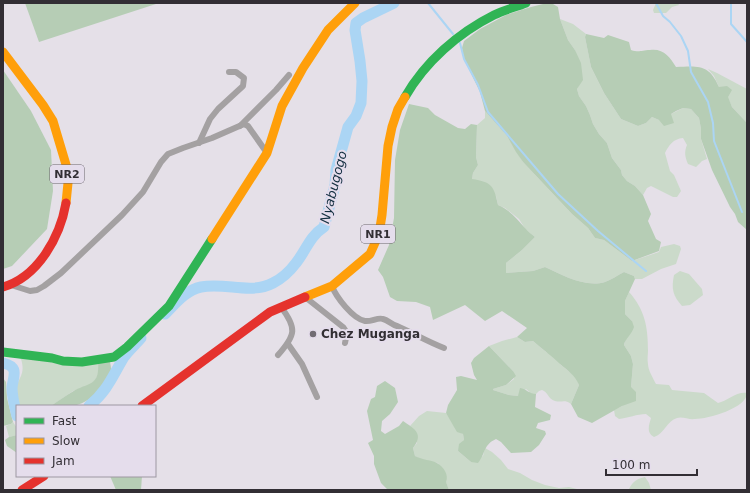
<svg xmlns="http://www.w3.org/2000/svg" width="750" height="493" font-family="'DejaVu Sans',sans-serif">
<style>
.green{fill:#cbdaca}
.forest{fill:#b6cdb5}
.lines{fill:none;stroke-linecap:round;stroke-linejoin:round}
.stream{stroke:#abd5f4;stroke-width:2}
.river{stroke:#abd5f4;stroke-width:11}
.street{stroke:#a4a1a2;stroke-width:6}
.fast{stroke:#30b455;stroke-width:9}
.slow{stroke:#ff9f0a;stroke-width:9}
.jam{stroke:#e5322d;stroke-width:9}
.poi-dot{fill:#716c73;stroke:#e5ddec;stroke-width:1.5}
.labels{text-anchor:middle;stroke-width:4;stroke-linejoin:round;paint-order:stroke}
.shield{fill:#e5ddec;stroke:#68626b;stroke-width:1}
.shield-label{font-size:11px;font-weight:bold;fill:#322e34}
.poi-label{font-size:12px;font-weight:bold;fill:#322e34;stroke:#e5ddec;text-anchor:start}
.water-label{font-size:13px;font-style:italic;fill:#132f40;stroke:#e5ddec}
</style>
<rect width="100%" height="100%" fill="#e5e0e8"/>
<g class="green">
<path d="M656 3H678L679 5 672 7 666 13H654L653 10Z"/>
<path d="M560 19 573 24 586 34 585 37 591 67 604 93 621 119 638 126 646 123 652 117 659 120 683 108 691 109 699 118 701 129V139L707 159 702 161 696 167 688 164C685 157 684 152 687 145L683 138C673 139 669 145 665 153L670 171 674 175 681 191 677 197H673L651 186 647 188 643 195 635 186 627 181 622 175 621 170 612 158 607 143 599 134 593 124 590 115 586 106 579 96 577 89 580 83 575 50 568 40Z"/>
<path d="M708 69 717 73 747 89V123L732 107 727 96 719 87 714 76Z"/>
<path d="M485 111 507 136 523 162 572 214 588 228 595 238 604 240 632 261 659 252 661 247 674 244 680 246 681 249 676 264 661 269 642 279H635L634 276 624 272C618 275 611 280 605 282 585 288 562 275 545 267L533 271 506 273V263L522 250 535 237 526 230 519 219 505 208 498 205 496 196 472 179 473 173 478 165 476 157 477 125 485 118Z"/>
<path d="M680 271 689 274 702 289 703 295 690 305 682 306C673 296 671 289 674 275Z"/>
<path d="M629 292C645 310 648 327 648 351 648 355 647 359 648 364 648 370 653 378 656 384L669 385 672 390 704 393 718 403C727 401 737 391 747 393 747 408 708 419 695 419 689 420 682 416 677 418 667 421 664 434 654 437 646 433 649 425 651 418L646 414C637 414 628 418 619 419L615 416 614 410 622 406 631 387 633 364 631 356 624 345 632 321 625 314V301Z"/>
<path d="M517 337 525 342 533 341 546 352 553 355 561 365 571 373 577 378 579 385 571 404C564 399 562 403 555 401 548 399 548 392 542 390L539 391 536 394H532L526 389 518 396 509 395 493 390V389L506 385 514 379 513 371 489 346 502 341Z"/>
<path d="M14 355 98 362 99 371 96 379 90 385 73 391 51 406H18C17 401 15 395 16 390 18 377 26 375 21 359Z"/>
<path d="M427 411 446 413C452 421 454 430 463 434L464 440 458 451 471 462 483 456 485 448 492 452 501 460 508 469 520 473 532 480 545 485 559 488 569 487 581 490H449L438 463 422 460 415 456 413 448 417 443 410 426 419 416Z"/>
<path d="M13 422 17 428V435L9 437 6 426 11 424Z"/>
<path d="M645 477 649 483 651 490H626L629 489C633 481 637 479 645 477Z"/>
</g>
<g class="forest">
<path d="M25 3H159L39 42Z"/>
<path d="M547 3 553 4 558 7 560 19 568 40 575 50 581 63 583 80 577 89 579 96 586 106 590 115 593 124 599 134 607 143 612 158 621 170 622 175 627 181 635 186 643 195 651 214 648 221 656 239 661 242 659 251 632 261 604 240 595 238 588 228 572 214 523 162 516 152 507 136 485 111 480 92 464 59 462 48 464 41 480 29 506 15 531 7Z"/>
<path d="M586 34 604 38 608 35 629 42 631 50C640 53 641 50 650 50 663 48 670 57 676 67 699 66 709 64 719 87L727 86 732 90 728 97 732 107 747 123 746 138 747 141V230L738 222 735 214 730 207 712 170 701 139V129L699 118 691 109 683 108 676 111 671 114 674 123 664 126 659 120 652 117 646 123 638 126 621 119 604 93 591 67 585 37Z"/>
<path d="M3 70 31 111 51 150 53 191 47 229 12 266 3 269Z"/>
<path d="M409 104 428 108 435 115 458 128 465 129 471 124 477 125 476 157 478 165 473 173 472 179C492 182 494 186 498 205 510 210 517 219 525 228 528 232 532 234 535 237L522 250 506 263V273L533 271 545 267C562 275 585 288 605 282 611 280 618 275 624 272L634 276 635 279 625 301V314L632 321 634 327C632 334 625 339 624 345L631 356 633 364 631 387 636 392V401L622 406 592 423 578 417 571 404 579 385C575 375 568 371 560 364 551 355 542 349 533 341L525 342 517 337 527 328 502 311 485 321 465 305 433 320 430 307 416 302 397 301 390 297 383 277 378 270 389 245 394 218 395 160 400 130Z"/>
<path d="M489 346 513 371 516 376 506 385 493 389V390L509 395 518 396 520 388C526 389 530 394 536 394L535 407 551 415 550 420 538 423 536 428 545 431 546 434 539 445 531 452 511 453 501 442 496 439C483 445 486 453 478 463L471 462 458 451 459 444 464 440 463 434 457 432 454 427 446 413 448 405 457 390 456 377 461 376 477 380 474 375 471 363 474 358Z"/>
<path d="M107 360 110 362C113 374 110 379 102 387 93 397 86 403 73 406 66 407 58 406 51 406 58 401 65 396 72 392 88 382 100 387 98 362Z"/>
<path d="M3 378 6 382 7 398 13 422 11 424 3 426Z"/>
<path d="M385 381 395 388 398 402 390 414 382 421 381 431 385 434 399 426 403 421C415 429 424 434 413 448L415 456C422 460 432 460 437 463 444 467 449 475 446 482L449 490H388L381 483 374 464V456L368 443 373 440 367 411 371 399 375 397 377 386Z"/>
<path d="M17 435V453L7 446 5 440 9 437Z"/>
<path d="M110 476H142L141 490H116Z"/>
</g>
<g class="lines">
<g class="stream">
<path d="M428 3 453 34"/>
<path d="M656 3 663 16 670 22 681 36 688 51 691 72 708 102 713 123 714 141 742 212"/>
<path d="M731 3V24L747 42"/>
<path d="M460 43 464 59 478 85 488 112 558 194 598 231 646 271"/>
</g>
<g class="river">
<path d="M165 314C175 304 186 290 201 287 226 282 250 295 273 283 283 278 290 271 296 263 307 249 309 237 324 227L335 185 336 170 348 127 356 116 361 103 362 81 360 61 355 30 356 23 363 18 394 3"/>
<path d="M3 363C20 367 13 376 12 388 12 397 15 408 17 416"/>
<path d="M89 406C108 390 112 377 124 357 129 350 136 344 141 338"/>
</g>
<g class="street">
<path d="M240 126 276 90 289 75"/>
<path d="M199 143 210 119 218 109 243 86 244 78 236 72H229"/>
<path d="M11 285 30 291 37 290 44 286 61 273 122 215 143 192 161 162 168 154 183 148 212 138 244 124 248 126 267 153"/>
<path d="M332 286C336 297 353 319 365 321 371 322 378 317 383 319 388 320 392 325 397 326 413 333 428 342 444 348"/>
<path d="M305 297 343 327 347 333 345 343"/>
<path d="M288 344 302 364 317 397"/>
<path d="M278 355C296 335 297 328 281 307"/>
</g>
<g class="fast">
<path d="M405 97C425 62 458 33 494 15 504 10 516 7 526 3"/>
<path d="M3 352 52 358 63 361 82 362 114 357 127 347 169 306 212 239"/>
</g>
<g class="slow">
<path d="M3 52 43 105 53 121 67 168 68 183 66 203"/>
<path d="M212 239 267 153 282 106 303 68 328 30 355 3"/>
<path d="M305 297 332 286 370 254 379 234 382 215 388 146 392 127 398 109 405 97"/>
</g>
<g class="jam">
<path d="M3 287C38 277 60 237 66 203"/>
<path d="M142 406 270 312 305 297"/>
<path d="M22 490 44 476"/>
</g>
</g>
<circle class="poi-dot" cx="313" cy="334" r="4"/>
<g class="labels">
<g class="shield">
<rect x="50" y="165" width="34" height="18" rx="3"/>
<rect x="361" y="225" width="34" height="18" rx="3"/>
</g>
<g class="shield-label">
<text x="67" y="178">NR2</text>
<text x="378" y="238">NR1</text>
</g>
<g class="poi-label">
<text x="321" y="338">Chez Muganga</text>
</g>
<g class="water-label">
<text transform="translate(333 187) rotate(-76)" y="5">Nyabugogo</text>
</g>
</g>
<rect width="750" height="493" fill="none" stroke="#322e34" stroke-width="8"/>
<rect x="16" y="405" width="140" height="72" fill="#e5ddec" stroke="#9d97a2"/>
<rect x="24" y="418" width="20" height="6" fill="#30b455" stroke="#9d97a2"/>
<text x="52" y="425" font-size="12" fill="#322e34">Fast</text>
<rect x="24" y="438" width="20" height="6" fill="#ff9f0a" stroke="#9d97a2"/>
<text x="52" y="445" font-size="12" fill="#322e34">Slow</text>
<rect x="24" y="458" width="20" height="6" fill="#e5322d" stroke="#9d97a2"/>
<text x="52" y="465" font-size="12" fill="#322e34">Jam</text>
<path d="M606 469v6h91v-6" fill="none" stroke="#322e34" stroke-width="2"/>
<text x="612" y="469" font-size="12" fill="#322e34" stroke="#e5ddec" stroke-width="3" paint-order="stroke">100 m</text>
</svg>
